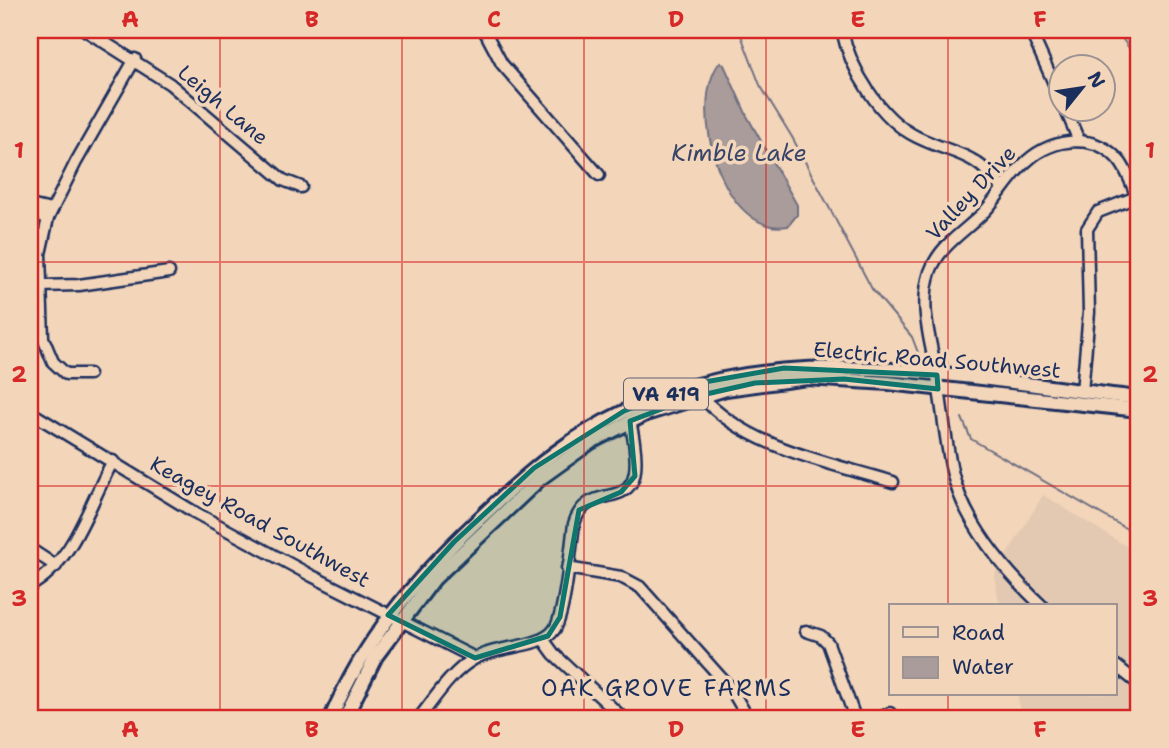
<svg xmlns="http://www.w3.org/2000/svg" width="1169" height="748" font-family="'Shantell Sans',sans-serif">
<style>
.built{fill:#e3c9b2}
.green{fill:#d3bdac;stroke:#777685;stroke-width:2}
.water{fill:#a99c9a;stroke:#707082;stroke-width:2}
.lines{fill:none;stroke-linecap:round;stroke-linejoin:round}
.stream{stroke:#707082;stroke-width:2}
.minor-casing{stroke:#1b2f5e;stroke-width:15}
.major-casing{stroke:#1b2f5e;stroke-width:18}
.minor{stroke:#f3d5b9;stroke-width:10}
.major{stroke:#f3d5b9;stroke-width:12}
.marked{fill:#0f766e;fill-opacity:0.2;stroke:#0f766e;stroke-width:5;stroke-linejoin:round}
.grid{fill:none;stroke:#d62828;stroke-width:2;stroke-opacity:0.55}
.labels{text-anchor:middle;stroke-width:7;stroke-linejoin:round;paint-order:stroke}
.shield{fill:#f3d5b9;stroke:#5c6179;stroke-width:2}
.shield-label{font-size:19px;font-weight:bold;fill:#1b2f5e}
.street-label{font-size:21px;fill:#1b2f5e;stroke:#f3d5b9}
.water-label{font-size:23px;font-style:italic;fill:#37456a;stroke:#f3d5b9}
.neighbourhood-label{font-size:23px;letter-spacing:2px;fill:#1b2f5e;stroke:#f3d5b9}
.neatline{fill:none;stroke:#d62828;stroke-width:2.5}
.grid-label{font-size:23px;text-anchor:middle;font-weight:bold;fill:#d62828}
</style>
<rect width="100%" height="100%" fill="#f3d5b9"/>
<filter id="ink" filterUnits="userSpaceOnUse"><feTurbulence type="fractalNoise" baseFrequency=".0143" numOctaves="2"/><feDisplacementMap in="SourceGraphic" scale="14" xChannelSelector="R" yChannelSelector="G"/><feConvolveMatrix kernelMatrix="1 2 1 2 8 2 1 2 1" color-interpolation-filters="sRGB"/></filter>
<g filter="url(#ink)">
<path class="built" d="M1043 495 1139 554V718H1022L1017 694H1115V606H1000L994 576Z"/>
<path class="green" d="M1116 30H1139V62Z"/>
<path class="water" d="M720 62 724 65 747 116 797 205V215L788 226C723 238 686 106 720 62Z"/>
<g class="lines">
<g class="stream">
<path d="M739 30 760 85 792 137 872 289 912 337 922 363"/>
<path d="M962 418 971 439 1139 536"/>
</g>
<g class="minor-casing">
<g id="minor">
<path d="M85 30 170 84 283 180 301 187"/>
<path d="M484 30 502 64 599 175"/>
<path d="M842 30C850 69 880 119 917 137 956 156 973 150 1002 188"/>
<path d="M1030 30 1060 97"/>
<path d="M1065 108 1079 141"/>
<path d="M30 205 51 210"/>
<path d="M30 213 48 218"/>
<path d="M40 286 79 285 169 272"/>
<path d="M89 374H66L53 362 43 338 40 254 48 218 76 162 135 59"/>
<path d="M1082 392 1089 312 1087 229 1098 212 1139 196"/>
<path d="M700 395C747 448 828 462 893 482"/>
<path d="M30 412 194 512 312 576 475 658"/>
<path d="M30 549 56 566"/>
<path d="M567 568 621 577 640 587 731 689 748 718"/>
<path d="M30 586C75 561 89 503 113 461"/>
<path d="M1042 606C1004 570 964 523 952 471 945 438 942 404 936 371 930 338 919 306 930 272 940 245 963 233 983 213 999 197 1009 176 1027 161 1053 137 1098 132 1121 163 1128 173 1132 185 1137 197"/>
<path d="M806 631 821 636 828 643 855 718"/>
<path d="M543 639 554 654 623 718"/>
<path d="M1115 665 1139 684"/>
<path d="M419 718C435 698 451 672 474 659 496 645 540 649 554 630 565 616 571 545 574 524 590 470 655 531 630 421"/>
<path d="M880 718 890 713"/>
</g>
</g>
<g class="major-casing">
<g id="major">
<path d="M331 718C364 639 416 579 477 521 511 489 544 458 583 434 755 327 952 378 1139 398"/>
<path d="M345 718 376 656 434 579 542 477 591 442 646 414 726 389 807 378 888 383 1139 410"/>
</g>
</g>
<use href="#minor" class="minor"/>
<use href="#major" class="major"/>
</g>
</g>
<path class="marked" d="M784 368 937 375 938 389 844 379 755 383 693 397 630 421 635 476 621 492 579 510 560 617 548 636 475 658 388 615 454 542 534 468 624 411 699 383Z"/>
<path class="grid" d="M220 30V718M402 30V718M584 30V718M766 30V718M948 30V606M30 262H1139M30 486H1139M948 694V718"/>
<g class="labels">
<rect class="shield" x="624" y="378.5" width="84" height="31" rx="5"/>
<g class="shield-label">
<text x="666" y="401">VA 419</text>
</g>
<g class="street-label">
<text transform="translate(223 105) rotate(40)" y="7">Leigh Lane</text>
<text transform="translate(971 193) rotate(-47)" y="7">Valley Drive</text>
<text transform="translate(937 360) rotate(5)" y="7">Electric Road Southwest</text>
<text transform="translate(260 522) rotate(29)" y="7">Keagey Road Southwest</text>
</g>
<g class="water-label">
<text x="739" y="161">Kimble Lake</text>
</g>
<g class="neighbourhood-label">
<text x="667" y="696">OAK GROVE FARMS</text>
</g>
</g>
<rect width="1169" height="748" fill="none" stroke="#f3d5b9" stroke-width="77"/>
<rect x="889" y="604" width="228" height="91" fill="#f3d5b9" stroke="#9d9395" stroke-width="2"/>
<rect x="903" y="627" width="35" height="10" fill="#f3d5b9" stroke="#9d9395" stroke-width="2"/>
<text x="952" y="640" font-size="21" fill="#1b2f5e">Road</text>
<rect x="903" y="657" width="35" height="21" fill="#a99c9a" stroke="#9d9395" stroke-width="2"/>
<text x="952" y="674" font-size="21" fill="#1b2f5e">Water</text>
<g transform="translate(1082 88) rotate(60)"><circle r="33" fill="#f3d5b9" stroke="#9d9395" stroke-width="2"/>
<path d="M0-5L12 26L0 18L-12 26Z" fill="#1b2f5e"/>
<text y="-10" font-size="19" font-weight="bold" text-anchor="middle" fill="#1b2f5e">N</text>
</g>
<rect x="38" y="38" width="1092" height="672" class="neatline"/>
<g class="grid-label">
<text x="130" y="27">A</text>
<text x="312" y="27">B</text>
<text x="494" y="27">C</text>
<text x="676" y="27">D</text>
<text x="858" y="27">E</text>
<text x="1040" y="27">F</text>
<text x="19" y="158">1</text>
<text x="1150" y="158">1</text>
<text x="19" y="382">2</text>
<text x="1150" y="382">2</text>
<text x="19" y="606">3</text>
<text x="1150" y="606">3</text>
<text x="130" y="737">A</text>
<text x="312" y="737">B</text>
<text x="494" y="737">C</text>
<text x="676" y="737">D</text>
<text x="858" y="737">E</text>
<text x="1040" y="737">F</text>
</g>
</svg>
